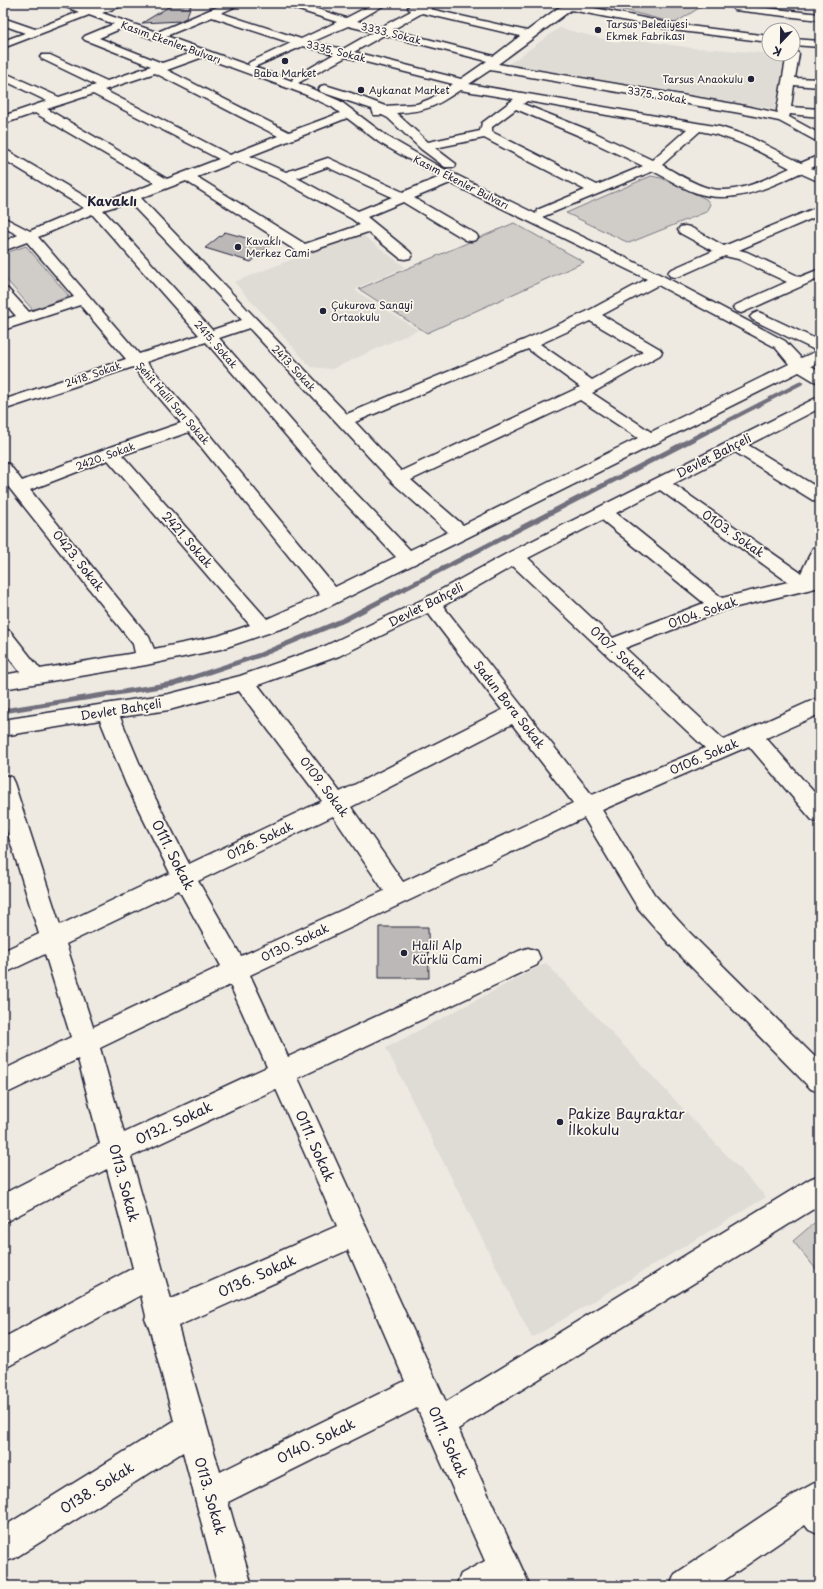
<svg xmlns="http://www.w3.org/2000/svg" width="823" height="1589" font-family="'Playpen Sans',sans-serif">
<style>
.built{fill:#dfdbd5}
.green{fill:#d0cdc9;stroke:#797882}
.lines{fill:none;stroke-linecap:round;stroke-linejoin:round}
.stream-far1{stroke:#716f7c;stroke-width:4}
.stream{stroke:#716f7c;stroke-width:5}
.building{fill:#bcb8b8;stroke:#22223b}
.minor-casing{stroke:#22223b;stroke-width:3}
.minor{fill:#fbf7ec;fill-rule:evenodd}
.poi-dot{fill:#22223b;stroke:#fbf7ec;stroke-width:1.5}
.labels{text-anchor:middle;stroke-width:3.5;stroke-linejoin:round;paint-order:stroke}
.far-poi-label{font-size:10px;fill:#22223b;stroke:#fbf7ec;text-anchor:start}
.far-street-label{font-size:10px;fill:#22223b;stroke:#fbf7ec}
.street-label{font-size:12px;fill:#22223b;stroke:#fbf7ec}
.poi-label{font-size:12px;fill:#22223b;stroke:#fbf7ec;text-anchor:start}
.far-district-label{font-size:13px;font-weight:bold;fill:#22223b;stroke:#fbf7ec}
.near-street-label{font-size:14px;fill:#22223b;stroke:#fbf7ec}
.near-poi-label{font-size:14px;fill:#22223b;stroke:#fbf7ec;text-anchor:start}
</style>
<rect width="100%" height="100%" fill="#eeeae2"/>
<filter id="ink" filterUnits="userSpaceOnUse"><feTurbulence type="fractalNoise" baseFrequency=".025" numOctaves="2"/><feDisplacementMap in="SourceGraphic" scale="8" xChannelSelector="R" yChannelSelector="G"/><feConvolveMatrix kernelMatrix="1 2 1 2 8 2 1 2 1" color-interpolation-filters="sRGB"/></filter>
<g filter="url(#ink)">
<g class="built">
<path d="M559 28 620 43 625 38 692 48 715 49 785 55 775 109 509 64Z"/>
<path d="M360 233 405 267 357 288 356 291 418 330 332 369 311 367 234 282Z"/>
<path d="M546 963 766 1197 532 1338 386 1048Z"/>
</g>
<g class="green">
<path d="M596 3H707L675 23Z"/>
<path d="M651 176 661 178 706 199 710 204 706 212 629 243 566 213Z"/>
<path d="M514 223 584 262 427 333 359 289Z"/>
<path d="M26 246 69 296 33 310 3 276V254Z"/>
<path d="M820 1218V1274L793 1241Z"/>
</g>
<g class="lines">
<path class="stream-far1" d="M708 431 801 383"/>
<path class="stream" d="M3 711 173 684 260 655 344 620 710 430"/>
</g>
<g class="building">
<path d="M175 3H192L186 18 180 21 142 23Z"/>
<path d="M225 232 271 245 251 262 205 248Z"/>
<path d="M379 927H428L429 978H379Z"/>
</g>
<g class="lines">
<g class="minor-casing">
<g id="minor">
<path d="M60 3H75L88 7 94 5 99 7 111 3H125L124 5 102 13 159 33 160 31 226 3H240L239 5 221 13 301 39 337 22 283 5 282 3H298L346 18 375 3H388L357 21 381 27 411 11 408 8 409 6H419L424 3H437L430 9 527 31 558 8 570 3 673 24 769 36V42L673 30 571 10 498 64 740 105 778 113 777 110 787 54H793V51L797 52 799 54 795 78 820 79V87L794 85 791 107 820 109V117L790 114 789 117 820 134V143L779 121 740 113 490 70 469 84 720 127 748 136 801 163 820 155V164L811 168 820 173V182L800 173C768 188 730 206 694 192 680 187 667 178 653 171L542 217 663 276 785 341 801 358 817 351 753 320 750 317 753 314 758 312 763 314 820 341V361L811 366 820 371V383L814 381 799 372 292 625 221 649 146 665 3 689V675L20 672 3 650V629L10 631 40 669 135 653 133 644 3 480V463L9 464 22 481 105 449 181 423 133 367 3 410V400L126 359 80 305 3 330V320L16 316 3 301V288L8 289 29 312 74 297 27 242 3 251V242L18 235 3 227V217L30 231 84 208 3 159V150L8 151 96 203 127 194 155 183 35 113 3 124V116L47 101 3 80V72L59 97 96 85 42 59 40 57 42 55H50L107 81 151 66 85 40 83 38 85 36 114 24 89 15 3 48V41L25 33 3 25V18L35 29 79 12 61 5ZM422 13 520 36 494 56 392 30ZM212 17 291 43 250 62 248 64 250 66 166 36ZM348 26 373 32 343 49 312 42ZM121 27 192 53 162 63 99 38 120 29ZM384 35 487 61 461 79 354 52ZM303 46 334 54 293 78 292 81 254 67ZM203 57 304 94 332 107 340 113 289 132 167 70ZM346 57 453 84 430 99 417 104 385 106 351 93 325 85 321 86 319 89 321 92 372 109 374 115H382L388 118 421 149 445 167H455L456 164 435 148 484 138 585 190 537 210 536 214 440 167 388 137 340 101 298 83ZM155 73 278 136 230 155 104 90ZM460 90 514 99 482 123 480 131 428 142 396 113C428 111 434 107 460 90ZM93 94 219 159 167 179 47 109ZM527 101 687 129 652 160 591 131 523 104ZM516 109 582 137 643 166 597 185 492 132V127ZM347 118 380 143 440 177 403 192 328 158 286 172 250 156ZM700 131C734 137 760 152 790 168 766 179 733 197 705 187 690 182 676 173 662 165ZM238 161 281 180 352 219 360 225 305 244 197 177ZM327 167 392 197 358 211 297 178ZM186 181 298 252 303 253 308 252 368 232 400 258 405 259 410 258 412 255 410 252 367 217 403 202 466 240 471 241 476 240 478 237 476 234 414 198 450 183 647 279 586 312 524 340 347 414 141 198ZM129 202 242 320 212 330 103 210ZM92 214 199 335 139 354 38 237ZM658 285 775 347 789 364 651 432 592 393 660 355 662 352 660 349 602 315ZM590 321 643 352 592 380 540 344ZM249 328 393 483 448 532 410 550 343 480 219 338ZM206 342 331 488 396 557 335 587 198 421 146 362ZM528 349 580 387 401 471 355 422ZM580 400 638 438 463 525 411 480ZM189 432 320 595 267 619 122 455ZM108 460 250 625 218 636 154 649 149 637 30 490Z"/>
<path d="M738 5 820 14V20L734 10 733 8Z"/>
<path d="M793 39 820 41V47L793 45Z"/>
<path d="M820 206V215L739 250 747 252 800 277 820 269V278L746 311 741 313 736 311 733 308 736 305 787 282 738 259 725 256 680 276 675 277 670 276 668 273 670 270 713 251 680 233 678 230 680 227 685 226 690 227 724 246Z"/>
<path d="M820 397V408L748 445 820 489V503L814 501 735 452 673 484 801 573 813 548 820 546V587L724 610 625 648 724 740 820 697V714L766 738 820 799V823L812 820 749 746 602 810 654 894 688 931 820 1062V1092L811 1089 670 945 638 908 584 818 250 975 288 1057 519 951 528 948 537 951 540 958 537 965 298 1078 446 1402 810 1179 820 1175V1205L458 1429 530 1586H456L461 1574 485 1561 417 1408 228 1502 252 1586H218L183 1452 15 1558 3 1562V1527L174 1421 150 1330 145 1319 146 1316 141 1295 3 1369V1338L133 1268 107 1169 3 1223V1194L100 1144 78 1059 3 1095V1070L71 1037 45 954 3 974V951L39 934 3 818V775L11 777 14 783 60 925 170 873 126 784 100 720 3 736V720L169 694 240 676 325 646 424 599 508 553 814 399ZM660 490 788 582 722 598 616 513ZM602 520 704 603 613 638 528 558ZM513 566 705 748 592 795 443 606ZM428 613 502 710 340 792 258 685 339 656ZM239 691 322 801 189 864 148 784 120 717 169 710ZM512 724 573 803 403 882 351 807ZM333 816 384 891 241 956 198 881ZM179 890 221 966 93 1027 66 944ZM230 985 267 1067 124 1133 100 1048ZM276 1089 337 1226 171 1299 131 1157ZM348 1250 405 1381 220 1472 178 1326Z"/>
<path d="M820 1480V1535L809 1530 805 1525 716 1586H670L675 1574 798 1492Z"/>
</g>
</g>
<use href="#minor" class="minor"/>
</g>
</g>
<g class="poi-dot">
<circle cx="598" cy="30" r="4"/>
<circle cx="285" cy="61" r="4"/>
<circle cx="751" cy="79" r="4"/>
<circle cx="361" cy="90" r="4"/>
<circle cx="238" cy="247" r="4"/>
<circle cx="323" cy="311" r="4"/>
<circle cx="404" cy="953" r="4"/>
<circle cx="560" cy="1122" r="4"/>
</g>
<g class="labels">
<g class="far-poi-label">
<text x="606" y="28">Tarsus Belediyesi<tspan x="606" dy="12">Ekmek Fabrikası</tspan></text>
<text x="285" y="77" text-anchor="middle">Baba Market</text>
<text x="743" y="83" text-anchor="end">Tarsus Anaokulu</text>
<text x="369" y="94">Aykanat Market</text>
<text x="246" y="245">Kavaklı<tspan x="246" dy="12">Merkez Cami</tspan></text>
<text x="331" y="309">Çukurova Sanayi<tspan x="331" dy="12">Ortaokulu</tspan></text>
</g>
<g class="far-street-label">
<text transform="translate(391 33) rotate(14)" y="4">3333. Sokak</text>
<text transform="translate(171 42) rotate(20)" y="4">Kasım Ekenler Bulvarı</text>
<text transform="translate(336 51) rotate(14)" y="4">3335. Sokak</text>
<text transform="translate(657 95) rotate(10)" y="4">3375. Sokak</text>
<text transform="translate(461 182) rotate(27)" y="4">Kasım Ekenler Bulvarı</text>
<text transform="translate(216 344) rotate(49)" y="4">2415. Sokak</text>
<text transform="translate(294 368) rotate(47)" y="4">2413. Sokak</text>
<text transform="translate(93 374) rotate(-19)" y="4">2418. Sokak</text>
<text transform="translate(173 403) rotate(49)" y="4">Şehit Halil Sarı Sokak</text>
<text transform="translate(105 456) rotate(-20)" y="4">2420. Sokak</text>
</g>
<g class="street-label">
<text transform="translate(714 456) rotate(-27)" y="4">Devlet Bahçeli</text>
<text transform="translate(733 534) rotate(35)" y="4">0103. Sokak</text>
<text transform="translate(187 540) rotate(49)" y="4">2421. Sokak</text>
<text transform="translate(78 561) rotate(51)" y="4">0423. Sokak</text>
<text transform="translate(426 605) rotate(-27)" y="4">Devlet Bahçeli</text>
<text transform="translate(703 613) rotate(-19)" y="4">0104. Sokak</text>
<text transform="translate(618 653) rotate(43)" y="4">0107. Sokak</text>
<text transform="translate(509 705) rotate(52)" y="4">Sadun Bora Sokak</text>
<text transform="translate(121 710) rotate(-9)" y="4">Devlet Bahçeli</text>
<text transform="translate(704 757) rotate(-23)" y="4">0106. Sokak</text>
<text transform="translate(324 787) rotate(53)" y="4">0109. Sokak</text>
<text transform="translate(260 841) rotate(-26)" y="4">0126. Sokak</text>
<text transform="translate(295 943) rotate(-25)" y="4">0130. Sokak</text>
</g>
<g class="poi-label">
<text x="412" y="950">Halil Alp<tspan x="412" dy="14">Kürklü Cami</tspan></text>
</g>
<g class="far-district-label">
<text x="112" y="206">Kavaklı</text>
</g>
<g class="near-street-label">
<text transform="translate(173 855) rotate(63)" y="5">0111. Sokak</text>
<text transform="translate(174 1123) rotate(-25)" y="5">0132. Sokak</text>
<text transform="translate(315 1146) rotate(66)" y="5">0111. Sokak</text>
<text transform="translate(124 1183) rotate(75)" y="5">0113. Sokak</text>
<text transform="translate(257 1276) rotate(-24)" y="5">0136. Sokak</text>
<text transform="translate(316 1441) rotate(-26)" y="5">0140. Sokak</text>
<text transform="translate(448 1442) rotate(66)" y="5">0111. Sokak</text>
<text transform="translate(97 1488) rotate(-32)" y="5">0138. Sokak</text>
<text transform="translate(210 1496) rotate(74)" y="5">0113. Sokak</text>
</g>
<g class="near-poi-label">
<text x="568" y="1119">Pakize Bayraktar<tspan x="568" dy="16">İlkokulu</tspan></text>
</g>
</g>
<rect width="823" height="1589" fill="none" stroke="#fbf7ec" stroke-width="16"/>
<rect x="8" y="8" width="807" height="1573" fill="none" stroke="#22223b" stroke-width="1.5" filter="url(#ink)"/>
<g transform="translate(781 42) rotate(202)"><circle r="19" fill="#fbf7ec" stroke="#a4a2a5"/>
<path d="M0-3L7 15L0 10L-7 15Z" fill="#22223b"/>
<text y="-6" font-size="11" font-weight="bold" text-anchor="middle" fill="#22223b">K</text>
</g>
</svg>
